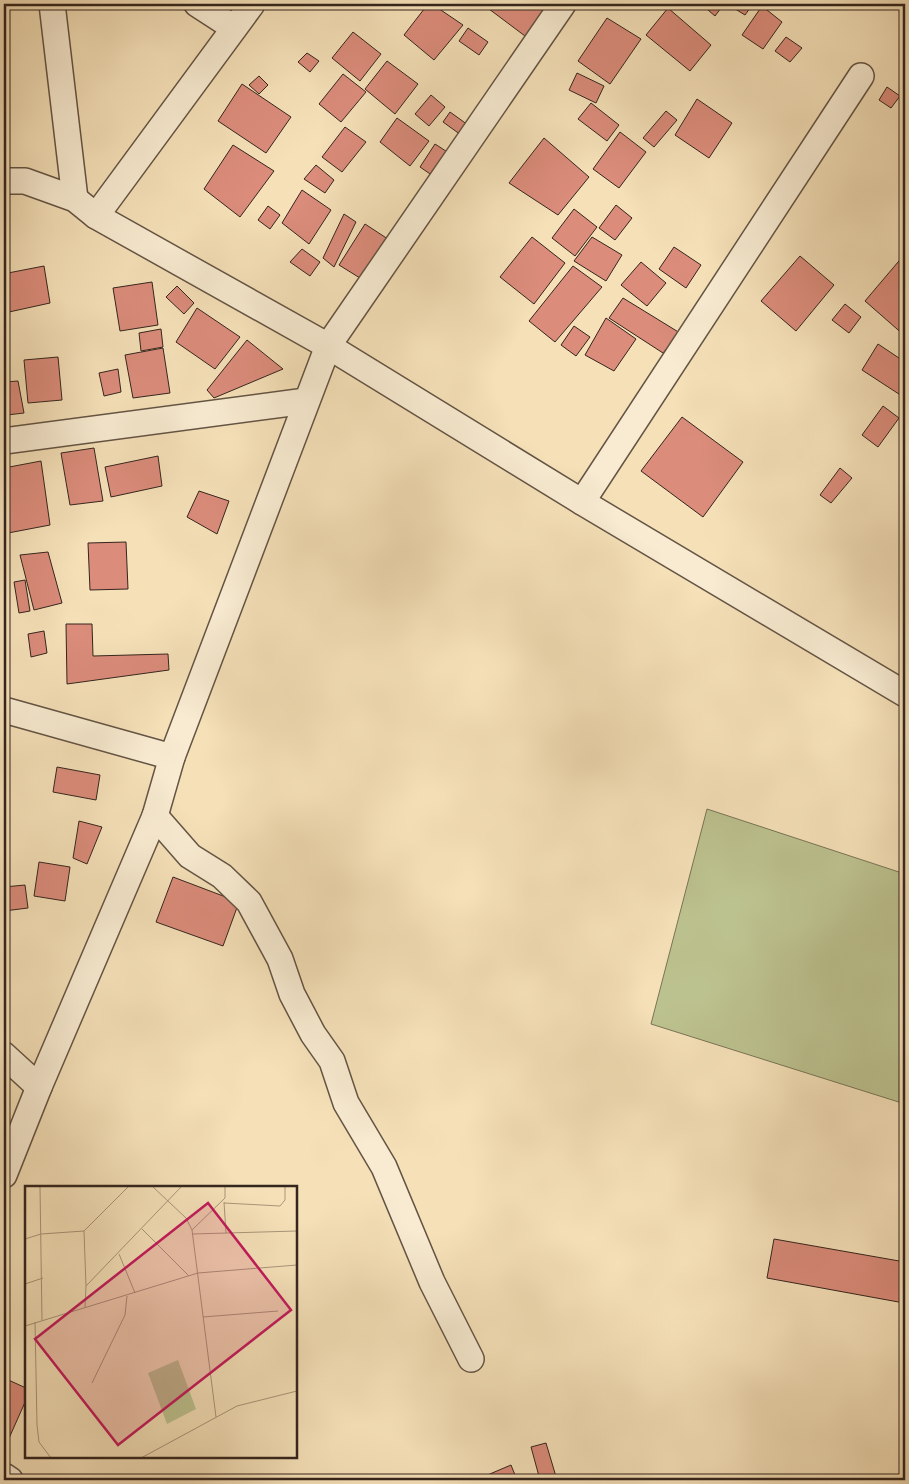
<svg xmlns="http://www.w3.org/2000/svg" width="909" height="1484" font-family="'Gentium Book Plus',serif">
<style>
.green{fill:#bcc28f;stroke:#787456}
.building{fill:#db8c7b;stroke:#34251d}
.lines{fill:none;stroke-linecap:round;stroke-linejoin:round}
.street-casing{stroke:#645444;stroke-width:28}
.street{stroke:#f8ebd1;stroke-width:25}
.inset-road{fill:none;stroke:#a8957a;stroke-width:1}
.view{fill:#c2185b;fill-opacity:0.15;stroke:#c2185b;stroke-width:2.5}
.inset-edge{fill:none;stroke:#34251d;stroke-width:2.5}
</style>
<rect width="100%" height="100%" fill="#f5e0b8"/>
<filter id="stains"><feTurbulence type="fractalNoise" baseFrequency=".004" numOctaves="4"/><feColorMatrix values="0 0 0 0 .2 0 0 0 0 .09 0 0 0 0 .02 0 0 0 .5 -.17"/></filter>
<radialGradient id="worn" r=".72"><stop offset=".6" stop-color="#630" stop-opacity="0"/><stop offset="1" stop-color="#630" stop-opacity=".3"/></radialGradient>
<path class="green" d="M707 809 905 874V1104L651 1024Z"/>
<g class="building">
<path d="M428 4H432L463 25 434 60 404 35Z"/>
<path d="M486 4H551L525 36 485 6Z"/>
<path d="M701 4H724L715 16Z"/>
<path d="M734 4H753L745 15 732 7Z"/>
<path d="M762 6 782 22 763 49 742 35Z"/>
<path d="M668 8 711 45 690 71 646 35Z"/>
<path d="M607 18 641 39 610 84 578 61Z"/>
<path d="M468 28 488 42 479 55 459 41Z"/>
<path d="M353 32 381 54 360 81 332 58Z"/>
<path d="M786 37 802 48 790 62 775 51Z"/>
<path d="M307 53 319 61 310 72 298 62Z"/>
<path d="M387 61 418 84 395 114 365 89Z"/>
<path d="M577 73 604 86 596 103 569 90Z"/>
<path d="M343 74 366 92 341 122 319 104Z"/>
<path d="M259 76 268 85 259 94 249 85Z"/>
<path d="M242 84 291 117 266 153 218 121Z"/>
<path d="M887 87 900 96 891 108 879 100Z"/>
<path d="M431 95 445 107 429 126 415 114Z"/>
<path d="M697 99 732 123 709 158 675 135Z"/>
<path d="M591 103 619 125 607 141 578 119Z"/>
<path d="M666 111 677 120 654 147 643 138Z"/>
<path d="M450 112 475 130 468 140 443 122Z"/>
<path d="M397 118 429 141 410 166 380 142Z"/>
<path d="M345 127 366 142 342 172 322 157Z"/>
<path d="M620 132 646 152 619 188 593 169Z"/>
<path d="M544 138 589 177 558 215 509 183Z"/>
<path d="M435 144 452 155 436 178 420 167Z"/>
<path d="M233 145 274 171 240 217 204 189Z"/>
<path d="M905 150V162L899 158Z"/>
<path d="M316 165 334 180 325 193 304 179Z"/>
<path d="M302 190 331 210 309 244 282 223Z"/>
<path d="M616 205 632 218 615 240 599 228Z"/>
<path d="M268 206 280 215 270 229 258 220Z"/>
<path d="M574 209 597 227 575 256 552 238Z"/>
<path d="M344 214 356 222 334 267 323 258Z"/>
<path d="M365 224 394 243 368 283 339 265Z"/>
<path d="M532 237 565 263 534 304 500 277Z"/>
<path d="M592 237 622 255 606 281 574 261Z"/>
<path d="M674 247 701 265 686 288 659 269Z"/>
<path d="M302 249 320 262 310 276 290 262Z"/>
<path d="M904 255 905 256V336L865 301Z"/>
<path d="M800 256 834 285 796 331 761 301Z"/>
<path d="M641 262 666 283 647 306 621 285Z"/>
<path d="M44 266 50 303 9 312 8 273Z"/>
<path d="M573 266 602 287 555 342 529 321Z"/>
<path d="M152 282 158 325 120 331 113 288Z"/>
<path d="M4 284 7 309 4 310Z"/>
<path d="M177 286 194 303 184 314 166 297Z"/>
<path d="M623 298 680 333 663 353 609 318Z"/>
<path d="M845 304 861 317 849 333 832 320Z"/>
<path d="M197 308 240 337 215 369 176 342Z"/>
<path d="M606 318 636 339 614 371 585 355Z"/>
<path d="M574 326 590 337 576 356 561 345Z"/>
<path d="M161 329 163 347 141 351 139 333Z"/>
<path d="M247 340 283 369 214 398 207 390Z"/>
<path d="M878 344 905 362V398L862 370Z"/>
<path d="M163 348 170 393 133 398 125 355Z"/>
<path d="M58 357 62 400 28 403 24 360Z"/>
<path d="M118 369 121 392 104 396 99 373Z"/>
<path d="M18 381 24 413 7 415 4 382Z"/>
<path d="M883 406 899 418 878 447 862 435Z"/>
<path d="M682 417 743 462 703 517 641 471Z"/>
<path d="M94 448 103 501 70 505 61 453Z"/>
<path d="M158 456 162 486 111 497 105 467Z"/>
<path d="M41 461 50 525 8 533 4 509V468Z"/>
<path d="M840 468 852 478 831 503 820 495Z"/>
<path d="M199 491 229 501 217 534 187 517Z"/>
<path d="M126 542 128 589 90 590 88 543Z"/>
<path d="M48 552 62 603 34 610 20 555Z"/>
<path d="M4 560 7 609H4Z"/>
<path d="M25 580 30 611 19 613 14 582Z"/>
<path d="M66 624H92L93 656 168 654 169 670 67 684Z"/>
<path d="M44 631 47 653 31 657 28 634Z"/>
<path d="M57 767 100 775 96 800 53 792Z"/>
<path d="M79 821 102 827 87 864 73 858Z"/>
<path d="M39 862 70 867 65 901 34 896Z"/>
<path d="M173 877 239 902 223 946 156 922Z"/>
<path d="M25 885 28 908 4 911V887Z"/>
<path d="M774 1239 905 1262 904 1303 767 1278Z"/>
<path d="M4 1378 26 1388V1400L6 1445 4 1444Z"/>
<path d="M546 1443 557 1480H540L531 1447Z"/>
<path d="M511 1465 517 1480H478V1479Z"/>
</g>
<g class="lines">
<g class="street-casing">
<g id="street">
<path d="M52 4 75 199"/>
<path d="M197 4 234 28"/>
<path d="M4 181H25L75 199 96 216 328 346 582 502 905 694"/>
<path d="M96 216 252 4"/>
<path d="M4 441 306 401"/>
<path d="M582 502 861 76"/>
<path d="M4 710 172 757"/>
<path d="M155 816 190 856 222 876 249 902 280 959 292 994 313 1034 332 1061 346 1103 384 1167 432 1282 471 1359"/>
<path d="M4 1055 39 1087"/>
<path d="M4 1175 39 1087 155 816 172 757 328 346 563 4"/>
<path d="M4 1476 10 1480"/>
</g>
</g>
<use href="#street" class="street"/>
</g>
<g transform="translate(25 1186)">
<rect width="272" height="272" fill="#f5e0b8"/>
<path d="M153 174 171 223 142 238 123 187Z" fill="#bcc28f"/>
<path class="inset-road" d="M15 1 17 134M128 1 161 32 167 44 191 231M199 16 201 47M199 17 255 20 260 14V1M117 43 164 90M167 44 200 12V1M167 48 272 45M0 53 16 48 59 45M94 68 110 107M0 98 18 92M61 100 59 45 103 1M60 121 61 100 156 1M178 131 253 125M10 136 12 239 14 256 26 272M0 140 173 87 272 79M67 197 100 129 102 110M116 272 212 220 272 205"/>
<path class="view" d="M183 17 266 124 93 259 10 153Z"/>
<rect width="272" height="272" class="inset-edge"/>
</g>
<rect width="909" height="1484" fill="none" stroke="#f5e0b8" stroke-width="20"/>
<rect x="5" y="5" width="899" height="1474" fill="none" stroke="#34251d" stroke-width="2.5"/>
<rect x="10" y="10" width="889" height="1464" fill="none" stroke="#34251d"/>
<rect width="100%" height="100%" filter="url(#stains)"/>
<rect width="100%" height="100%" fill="url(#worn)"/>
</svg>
